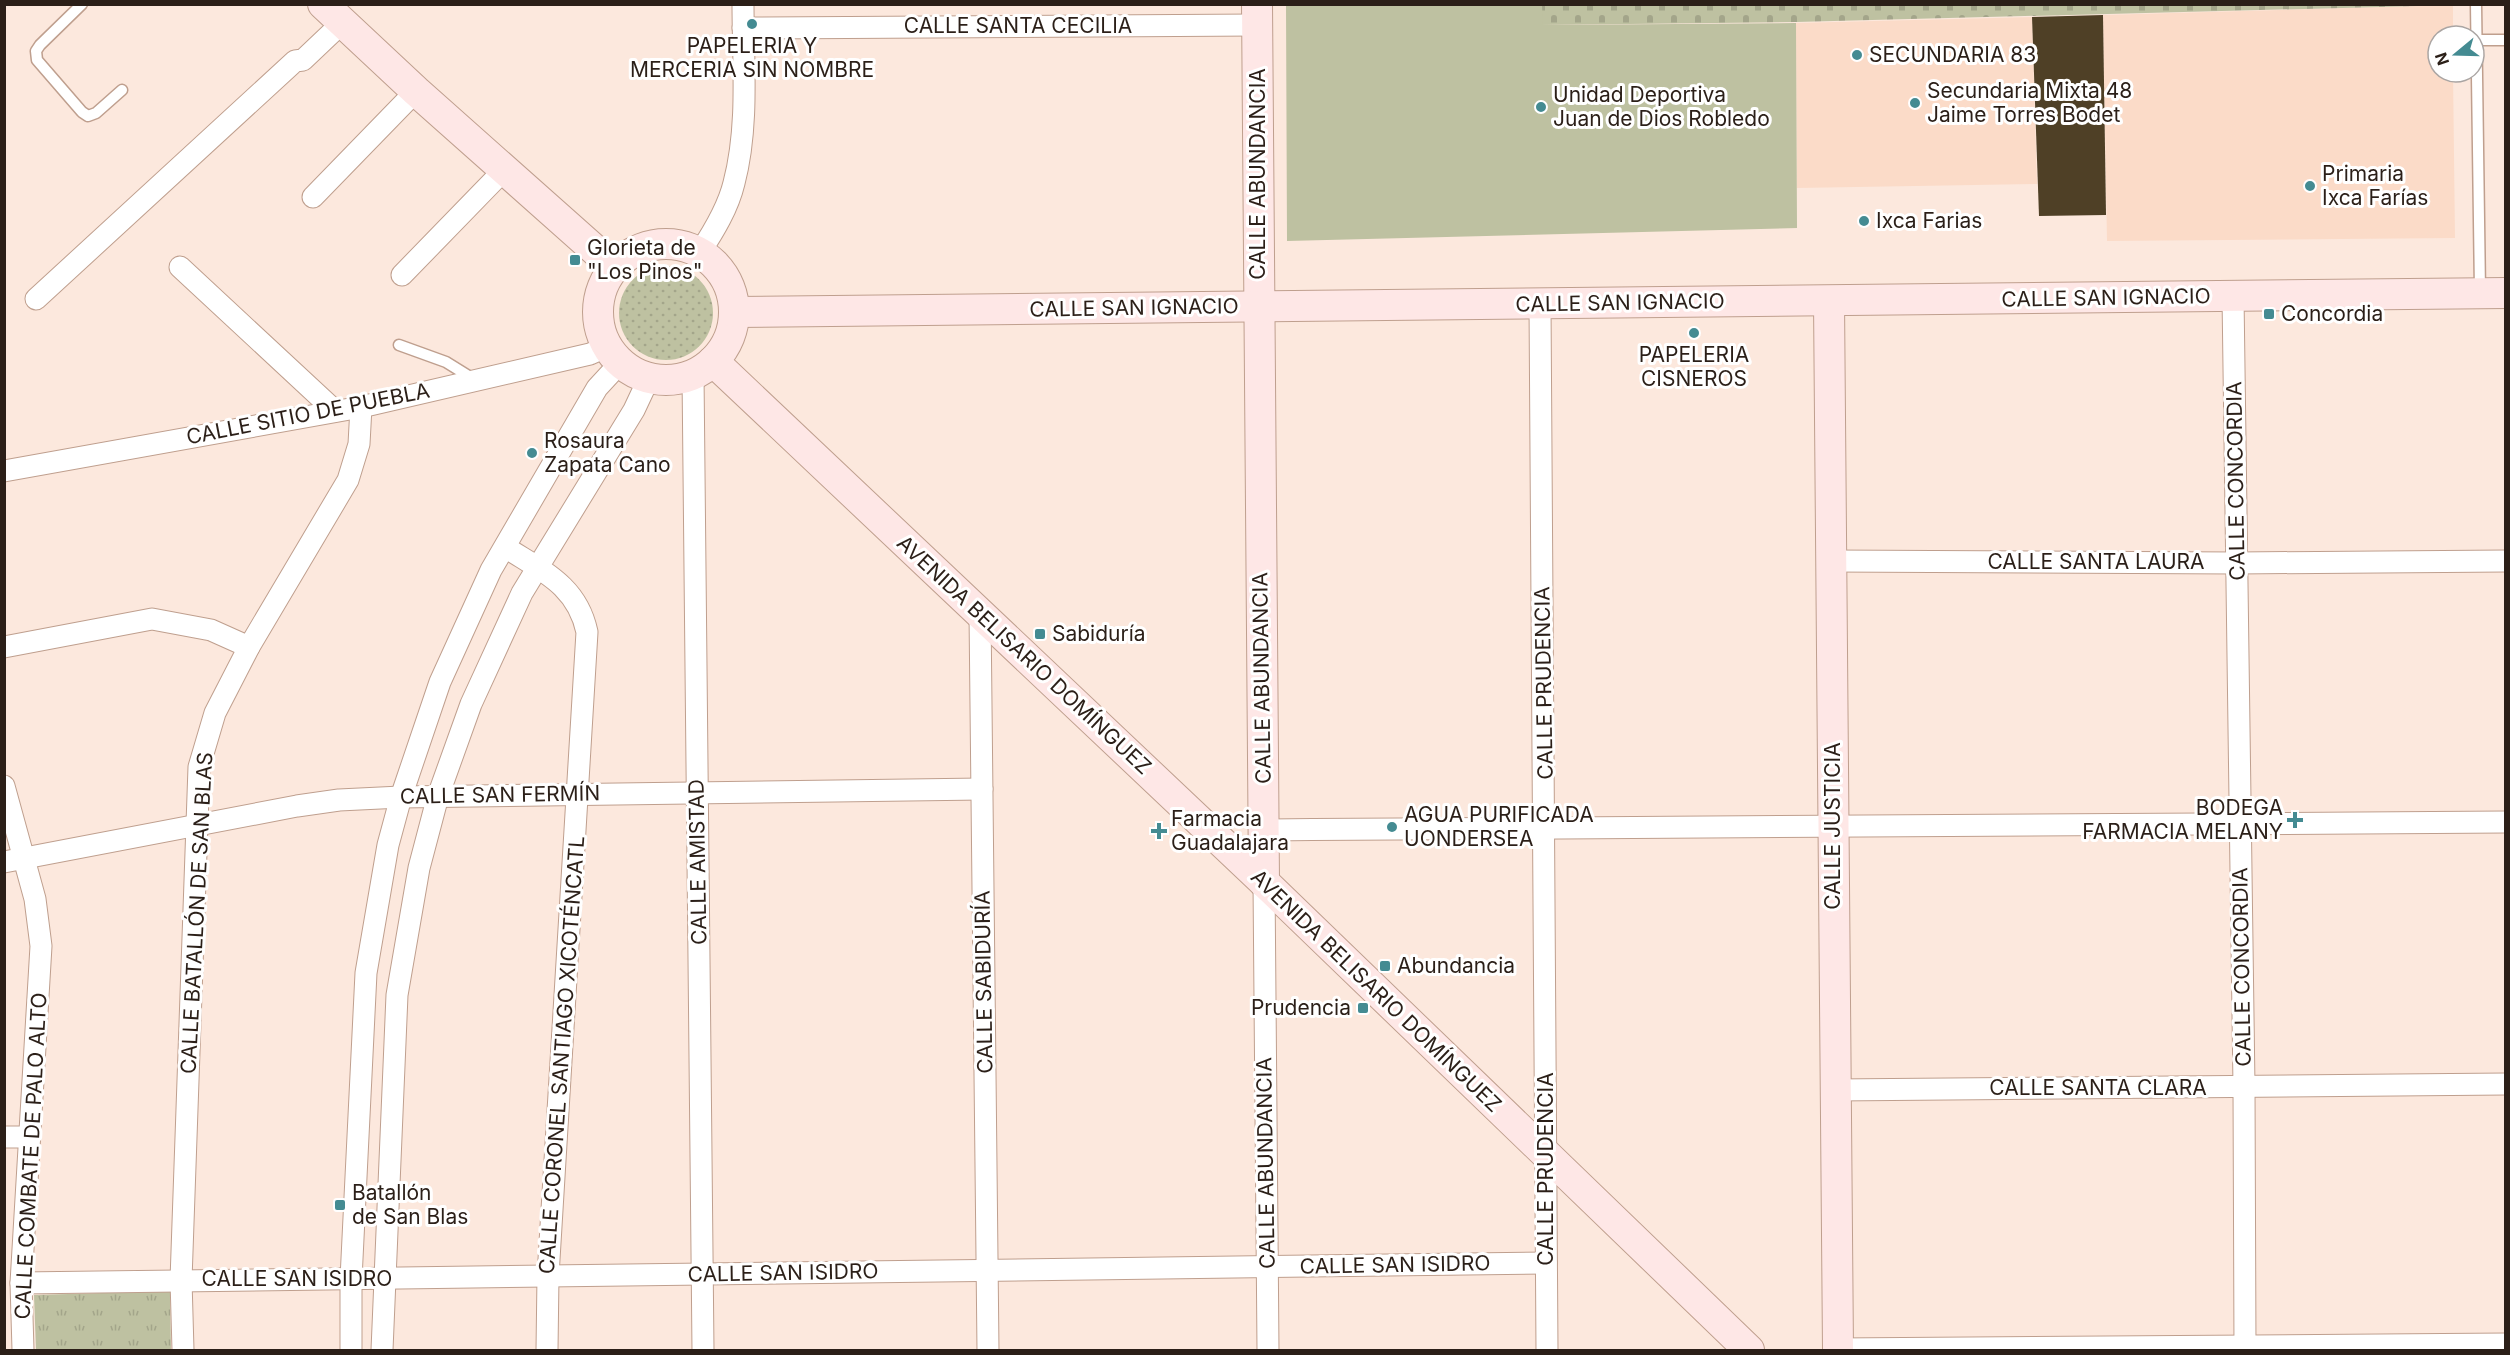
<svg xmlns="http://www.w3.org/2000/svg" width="2510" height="1355" font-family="Inter,sans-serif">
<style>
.built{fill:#fbdbc8}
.grass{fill:url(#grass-dots)}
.cemetery{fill:url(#cemetery-stones)}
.park{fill:url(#park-tufts)}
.pitch{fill:#bec1a1}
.building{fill:#4f4026}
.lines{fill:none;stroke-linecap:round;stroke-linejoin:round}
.lane-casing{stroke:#bf9f8e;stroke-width:13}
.street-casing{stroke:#bf9f8e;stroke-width:23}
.secondary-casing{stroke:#bf9f8e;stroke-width:32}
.lane{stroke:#fff;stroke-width:10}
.street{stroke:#fff;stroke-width:21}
.secondary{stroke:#fee7e6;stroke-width:30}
.poi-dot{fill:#448b92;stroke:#fff;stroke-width:2}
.labels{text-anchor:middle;stroke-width:6;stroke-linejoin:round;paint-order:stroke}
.street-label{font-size:21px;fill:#2b1f18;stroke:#fff}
.poi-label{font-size:21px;fill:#2b1f18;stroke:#fff;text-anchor:start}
</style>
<defs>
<pattern id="grass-dots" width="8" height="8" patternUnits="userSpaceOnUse" patternTransform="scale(1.5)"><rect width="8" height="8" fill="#bec1a1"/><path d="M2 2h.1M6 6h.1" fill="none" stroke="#a3a58a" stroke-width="1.8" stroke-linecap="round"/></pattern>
<pattern id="cemetery-stones" width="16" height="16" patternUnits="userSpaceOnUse" patternTransform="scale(1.5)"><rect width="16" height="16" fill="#bec1a1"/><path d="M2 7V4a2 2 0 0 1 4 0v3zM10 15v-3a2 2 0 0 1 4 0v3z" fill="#a3a58a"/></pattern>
<pattern id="park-tufts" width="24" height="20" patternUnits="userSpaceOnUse" patternTransform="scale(1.5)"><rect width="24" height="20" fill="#bec1a1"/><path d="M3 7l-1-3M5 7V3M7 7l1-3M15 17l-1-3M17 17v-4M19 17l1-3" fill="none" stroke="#a3a58a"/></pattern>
</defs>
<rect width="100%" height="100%" fill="#fce8dd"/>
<g class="built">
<path d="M2453 5V36H2438V72H2453L2455 238 2107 241 2103 15Z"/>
<path d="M2032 17 2037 184 1797 188 1796 23Z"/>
</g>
<circle class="grass" cx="666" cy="313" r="47"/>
<path class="cemetery" d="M1542 5H2456L1796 22 1542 25Z"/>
<path class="park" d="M170 1291 171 1350H36L34 1295Z"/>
<path class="pitch" d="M1286 5H1542L1543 25 1796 23 1797 228 1287 241Z"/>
<path class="building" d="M2103 15 2106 215 2039 216 2032 17Z"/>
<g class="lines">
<g class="lane-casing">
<g id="lane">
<path d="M82 4 40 45 36 51 37 60 82 112 88 116 96 113 122 90"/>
<path d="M2476 4 2480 292"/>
<path d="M2476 40H2506"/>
<path d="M399 345 446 362 475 380"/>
</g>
</g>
<g class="street-casing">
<g id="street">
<path d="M743 28 1257 25"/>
<path d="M313 197 416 91"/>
<path d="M700 252C714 231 728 208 734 183 749 126 743 63 743 4"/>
<path d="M180 267 335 411"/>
<path d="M402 275 504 170"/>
<path d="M2233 296 2244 1087 2245 1350"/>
<path d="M36 299 295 61 303 60 342 23"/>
<path d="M1540 304 1547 1350"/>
<path d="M693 374 703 1350"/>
<path d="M4 471 361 407 590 354 608 346"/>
<path d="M505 547C542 571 577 585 587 632L548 1276 547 1350"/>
<path d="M1831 561 2237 563 2506 561"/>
<path d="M980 613 988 1350"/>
<path d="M4 647 152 619 211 630 249 647"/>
<path d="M4 786 35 899 41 946 21 1283 23 1350"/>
<path d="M1263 830C1677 826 2091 827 2506 822"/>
<path d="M4 862 297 806 339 800 401 797 982 789"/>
<path d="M1264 882 1268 1350"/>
<path d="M1835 1090 2506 1084"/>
<path d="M4 1137H30"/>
<path d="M21 1283 1546 1263"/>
<path d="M1838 1349 2506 1344"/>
<path d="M183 1350 181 1280 199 767 215 713 249 647 348 480 359 444 361 407"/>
<path d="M351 1350V1279L366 973 388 845 401 797 440 682 491 570 597 388 621 362"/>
<path d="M382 1350 397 995 419 868 438 796 471 704 522 593 634 410 649 378"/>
</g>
</g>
<g class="secondary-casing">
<g id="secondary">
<path d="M323 4 416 91 614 267"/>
<path d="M1257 4 1264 882"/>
<circle cx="666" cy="312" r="68"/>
<path d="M1829 301 1838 1350"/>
<path d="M734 312 2506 293"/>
<path d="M713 361 1264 882 1749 1350"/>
</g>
</g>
<use href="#lane" class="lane"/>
<use href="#street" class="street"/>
<use href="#secondary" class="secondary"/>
</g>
<g class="poi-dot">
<circle cx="752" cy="24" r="6"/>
<circle cx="1857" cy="55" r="6"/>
<circle cx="1915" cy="103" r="6"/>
<circle cx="1541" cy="107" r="6"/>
<circle cx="2310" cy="186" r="6"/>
<circle cx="1864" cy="221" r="6"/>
<rect x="569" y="254" width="12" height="12" rx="3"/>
<rect x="2263" y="308" width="12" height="12" rx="3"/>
<circle cx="1694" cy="333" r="6"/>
<circle cx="532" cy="453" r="6"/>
<rect x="1034" y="628" width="12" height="12" rx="3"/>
<path d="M2292 811h6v6h6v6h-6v6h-6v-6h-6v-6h6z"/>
<circle cx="1392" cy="827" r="6"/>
<path d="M1156 822h6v6h6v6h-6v6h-6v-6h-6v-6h6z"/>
<rect x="1379" y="960" width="12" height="12" rx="3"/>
<rect x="1357" y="1002" width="12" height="12" rx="3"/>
<rect x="334" y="1199" width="12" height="12" rx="3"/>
</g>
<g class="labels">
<g class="street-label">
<text x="1018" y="33">CALLE SANTA CECILIA</text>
<text transform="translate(1258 174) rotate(-90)" y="7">CALLE ABUNDANCIA</text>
<text transform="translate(2106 298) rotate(-1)" y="7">CALLE SAN IGNACIO</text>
<text transform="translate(1620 303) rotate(-1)" y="7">CALLE SAN IGNACIO</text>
<text transform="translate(1134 308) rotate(-1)" y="7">CALLE SAN IGNACIO</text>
<text transform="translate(308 414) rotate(-11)" y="7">CALLE SITIO DE PUEBLA</text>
<text transform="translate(2236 481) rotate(-91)" y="7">CALLE CONCORDIA</text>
<text x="2096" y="569">CALLE SANTA LAURA</text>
<text transform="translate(1024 655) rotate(43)" y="7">AVENIDA BELISARIO DOMÍNGUEZ</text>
<text transform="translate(1262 678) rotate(-91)" y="7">CALLE ABUNDANCIA</text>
<text transform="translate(1544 683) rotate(-91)" y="7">CALLE PRUDENCIA</text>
<text transform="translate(500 795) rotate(-1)" y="7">CALLE SAN FERMÍN</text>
<text transform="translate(1833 826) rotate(-90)" y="7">CALLE JUSTICIA</text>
<text transform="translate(698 862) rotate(-91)" y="7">CALLE AMISTAD</text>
<text transform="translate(197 913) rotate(-87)" y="7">CALLE BATALLÓN DE SAN BLAS</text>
<text transform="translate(2242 967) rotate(-91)" y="7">CALLE CONCORDIA</text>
<text transform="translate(984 982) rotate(-91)" y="7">CALLE SABIDURÍA</text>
<text transform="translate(1376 991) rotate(44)" y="7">AVENIDA BELISARIO DOMÍNGUEZ</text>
<text transform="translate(562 1055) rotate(-86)" y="7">CALLE CORONEL SANTIAGO XICOTÉNCATL</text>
<text x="2098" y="1095">CALLE SANTA CLARA</text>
<text transform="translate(31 1156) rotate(-87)" y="7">CALLE COMBATE DE PALO ALTO</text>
<text transform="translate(1266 1163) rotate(-91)" y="7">CALLE ABUNDANCIA</text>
<text transform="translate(1546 1169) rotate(-90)" y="7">CALLE PRUDENCIA</text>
<text transform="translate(1395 1265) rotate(-1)" y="7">CALLE SAN ISIDRO</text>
<text transform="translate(783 1273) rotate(-1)" y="7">CALLE SAN ISIDRO</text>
<text x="297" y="1286">CALLE SAN ISIDRO</text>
</g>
<g class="poi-label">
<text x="752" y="53" text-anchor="middle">PAPELERIA Y<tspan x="752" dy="24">MERCERIA SIN NOMBRE</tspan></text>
<text x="1869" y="62">SECUNDARIA 83</text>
<text x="1927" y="98">Secundaria Mixta 48<tspan x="1927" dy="24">Jaime Torres Bodet</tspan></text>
<text x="1553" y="102">Unidad Deportiva<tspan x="1553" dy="24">Juan de Dios Robledo</tspan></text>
<text x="2322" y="181">Primaria<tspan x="2322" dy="24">Ixca Farías</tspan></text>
<text x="1876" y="228">Ixca Farias</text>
<text x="587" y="255">Glorieta de<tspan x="587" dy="24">"Los Pinos"</tspan></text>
<text x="2281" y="321">Concordia</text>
<text x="1694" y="362" text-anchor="middle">PAPELERIA<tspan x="1694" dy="24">CISNEROS</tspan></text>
<text x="544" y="448">Rosaura<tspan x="544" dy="24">Zapata Cano</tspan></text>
<text x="1052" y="641">Sabiduría</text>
<text x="2283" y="815" text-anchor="end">BODEGA<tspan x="2283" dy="24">FARMACIA MELANY</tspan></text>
<text x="1404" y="822">AGUA PURIFICADA<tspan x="1404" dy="24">UONDERSEA</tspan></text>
<text x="1171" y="826">Farmacia<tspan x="1171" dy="24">Guadalajara</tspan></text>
<text x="1397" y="973">Abundancia</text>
<text x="1351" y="1015" text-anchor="end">Prudencia</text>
<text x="352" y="1200">Batallón<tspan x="352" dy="24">de San Blas</tspan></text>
</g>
</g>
<rect width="2510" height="1355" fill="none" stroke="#2b1f18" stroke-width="12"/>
<g transform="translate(2456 54) rotate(251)"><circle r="28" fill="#ffffff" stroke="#aaa5a3" stroke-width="1.5"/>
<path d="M0-4.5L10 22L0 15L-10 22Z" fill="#448b92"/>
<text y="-9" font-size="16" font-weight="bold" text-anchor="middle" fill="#2b1f18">N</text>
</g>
</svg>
